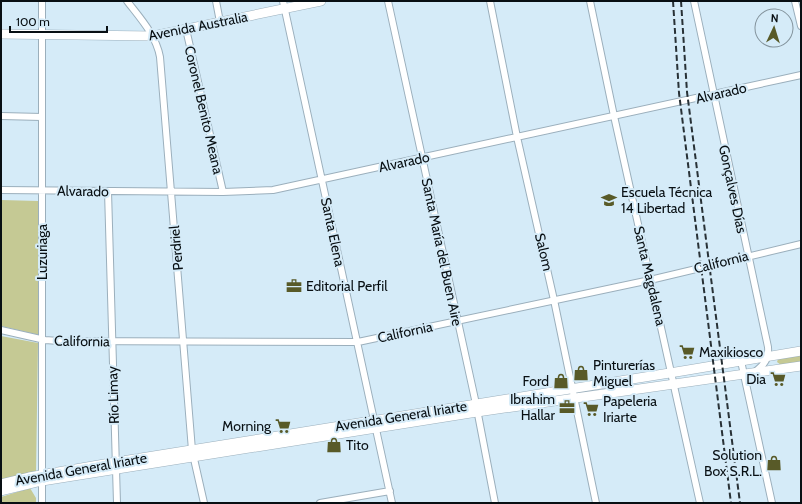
<svg xmlns="http://www.w3.org/2000/svg" width="802" height="504" viewBox="0 0 802 504" font-family="Cabin,sans-serif">
<style>
.green{fill:#c5c994}
.lines{fill:none;stroke-linecap:round;stroke-linejoin:round}
.street-casing{stroke:#9bafbc;stroke-width:8}
.secondary-casing{stroke:#9bafbc;stroke-width:10}
.street{stroke:#fff;stroke-width:6}
.secondary{stroke:#fff;stroke-width:9}
.rail{stroke:#283136;stroke-width:2;stroke-dasharray:6 3;stroke-linecap:butt}
.labels{text-anchor:middle;stroke-width:4;stroke-linejoin:round;paint-order:stroke}
.street-label{font-size:14px;fill:#080f13;stroke:#d5ebf8}
.poi-label{font-size:14px;fill:#080f13;stroke:#d5ebf8;text-anchor:start}
</style>
<rect width="100%" height="100%" fill="#d5ebf8"/>
<path class="green" d="M1 200 38 201 39 335 1 326Z
M1 336 38 343 36 473 1 480Z
M801 354V363L781 365 777 362 778 359Z
M30 488 36 498V503H1V497Z"/>
<g class="lines">
<defs>
<path id="street" d="M42 1V503
M127 1C140 18 156 35 160 57L192 450 204 503
M216 1 220 22
M283 1 392 503
M388 1 476 404 495 503
M490 1 517 137 554 300 596 503
M590 1 614 116 700 503
M694 1 768 347C769 358 765 364 756 371
M795 1 801 26
M186 29 223 192
M1 116 42 117
M1 190 223 192 273 190 801 75
M108 191 117 503
M1 330 45 340 59 341 358 342 650 280 801 244
M741 361 772 503
M320 503 390 491"/>
<path id="secondary" d="M1 34 153 36 321 1
M1 484 29 477 116 462 682 371 801 351
M1 491 42 481 477 412 801 366"/>
</defs>
<use href="#street" class="street-casing"/>
<use href="#secondary" class="secondary-casing"/>
<use href="#street" class="street"/>
<use href="#secondary" class="secondary"/>
<path class="rail" d="M673 1 679 93 731 503
M681 1 687 92 740 503"/>
</g>
<defs>
<symbol id="school-bare" viewBox="-9 -9 18 18"><path d="M0-5L7-2L0 1L-7-2ZM-4 1L0 2.5L4 1V4Q0 6-4 4Z" fill="#585a28" stroke="#d5ebf8" stroke-width="2.5" paint-order="stroke"/></symbol>
<symbol id="office-bare" viewBox="-9 -9 18 18"><path d="M-6-3h4V-5.5h4V-3h4V5H-6ZM-1-4.5V-3h2v-1.5ZM-6 0V1H6V0Z" fill="#585a28" stroke="#d5ebf8" stroke-width="2.5" paint-order="stroke"/></symbol>
<symbol id="supermarket-bare" viewBox="-9 -9 18 18"><path d="M-6-5.5h2.5l.6 2H6L4.5 2H-2.5L-4.4-4H-6ZM-1.5 3.2a1.3 1.3 0 1 0 .1 0ZM3 3.2a1.3 1.3 0 1 0 .1 0Z" fill="#585a28" stroke="#d5ebf8" stroke-width="2.5" paint-order="stroke"/></symbol>
<symbol id="shop-bare" viewBox="-9 -9 18 18"><path d="M-5-2.5h2.3a2.7 3.5 0 0 1 5.4 0H5L5.5 6h-11ZM-1.5-2.5h3a1.5 2.3 0 0 0-3 0Z" fill="#585a28" stroke="#d5ebf8" stroke-width="2.5" paint-order="stroke"/></symbol>
</defs>
<g fill-rule="evenodd">
<use href="#school-bare" x="598" y="189" width="22" height="22"/>
<use href="#office-bare" x="283" y="275" width="22" height="22"/>
<use href="#supermarket-bare" x="676" y="341" width="22" height="22"/>
<use href="#shop-bare" x="570" y="362" width="22" height="22"/>
<use href="#supermarket-bare" x="767" y="368" width="22" height="22"/>
<use href="#shop-bare" x="550" y="370" width="22" height="22"/>
<use href="#office-bare" x="556" y="396" width="22" height="22"/>
<use href="#supermarket-bare" x="580" y="398" width="22" height="22"/>
<use href="#supermarket-bare" x="272" y="415" width="22" height="22"/>
<use href="#shop-bare" x="323" y="434" width="22" height="22"/>
<use href="#shop-bare" x="763" y="452" width="22" height="22"/>
</g>
<g class="labels">
<g class="street-label">
<text transform="translate(198 26) rotate(-11)" y="5">Avenida Australia</text>
<text transform="translate(721 93) rotate(-13)" y="5">Alvarado</text>
<text transform="translate(204 110) rotate(77)" y="5">Coronel Benito Meana</text>
<text transform="translate(404 162) rotate(-12)" y="5">Alvarado</text>
<text transform="translate(733 189) rotate(78)" y="5">Gonçalves Días</text>
<text transform="translate(83 191) rotate(1)" y="5">Alvarado</text>
<text transform="translate(333 232) rotate(78)" y="5">Santa Elena</text>
<text transform="translate(176 248) rotate(-95)" y="5">Perdriel</text>
<text transform="translate(42 252) rotate(-90)" y="5">Luzuriaga</text>
<text transform="translate(442 252) rotate(78)" y="5">Santa María del Buen Aire</text>
<text transform="translate(544 252) rotate(77)" y="5">Salom</text>
<text transform="translate(721 262) rotate(-14)" y="5">California</text>
<text transform="translate(650 276) rotate(77)" y="5">Santa Magdalena</text>
<text transform="translate(405 332) rotate(-12)" y="5">California</text>
<text transform="translate(82 341) rotate(1)" y="5">California</text>
<text transform="translate(113 395) rotate(-92)" y="5">Río Limay</text>
<text transform="translate(401 416) rotate(-9)" y="5">Avenida General Iriarte</text>
<text transform="translate(81 469) rotate(-10)" y="5">Avenida General Iriarte</text>
</g>
<g class="poi-label">
<text x="621" y="197">Escuela Técnica<tspan x="621" dy="16">14 Libertad</tspan></text>
<text x="306" y="291">Editorial Perfil</text>
<text x="699" y="357">Maxikiosco</text>
<text x="593" y="370">Pinturerías<tspan x="593" dy="16">Miguel</tspan></text>
<text x="766" y="384" text-anchor="end">Dia</text>
<text x="549" y="386" text-anchor="end">Ford</text>
<text x="555" y="404" text-anchor="end">Ibrahim<tspan x="555" dy="16">Hallar</tspan></text>
<text x="603" y="406">Papeleria<tspan x="603" dy="16">Iriarte</tspan></text>
<text x="271" y="431" text-anchor="end">Morning</text>
<text x="346" y="450">Tito</text>
<text x="762" y="460" text-anchor="end">Solution<tspan x="762" dy="16">Box S.R.L.</tspan></text>
</g>
</g>
<rect width="802" height="504" fill="none" stroke="#080f13" stroke-width="4"/>
<g transform="translate(774 28) rotate(4)"><circle r="19" fill="#d5ebf8" stroke="#83939c"/>
<path d="M0-3L7 15L0 10L-7 15Z" fill="#585a28"/>
<text y="-6" font-size="11" font-weight="bold" text-anchor="middle" fill="#080f13">N</text>
</g>
<path d="M10 26v6h97v-6" fill="none" stroke="#080f13" stroke-width="2"/>
<text x="16" y="26" font-size="12" fill="#080f13" stroke="#d5ebf8" stroke-width="3" paint-order="stroke">100 m</text>
</svg>
